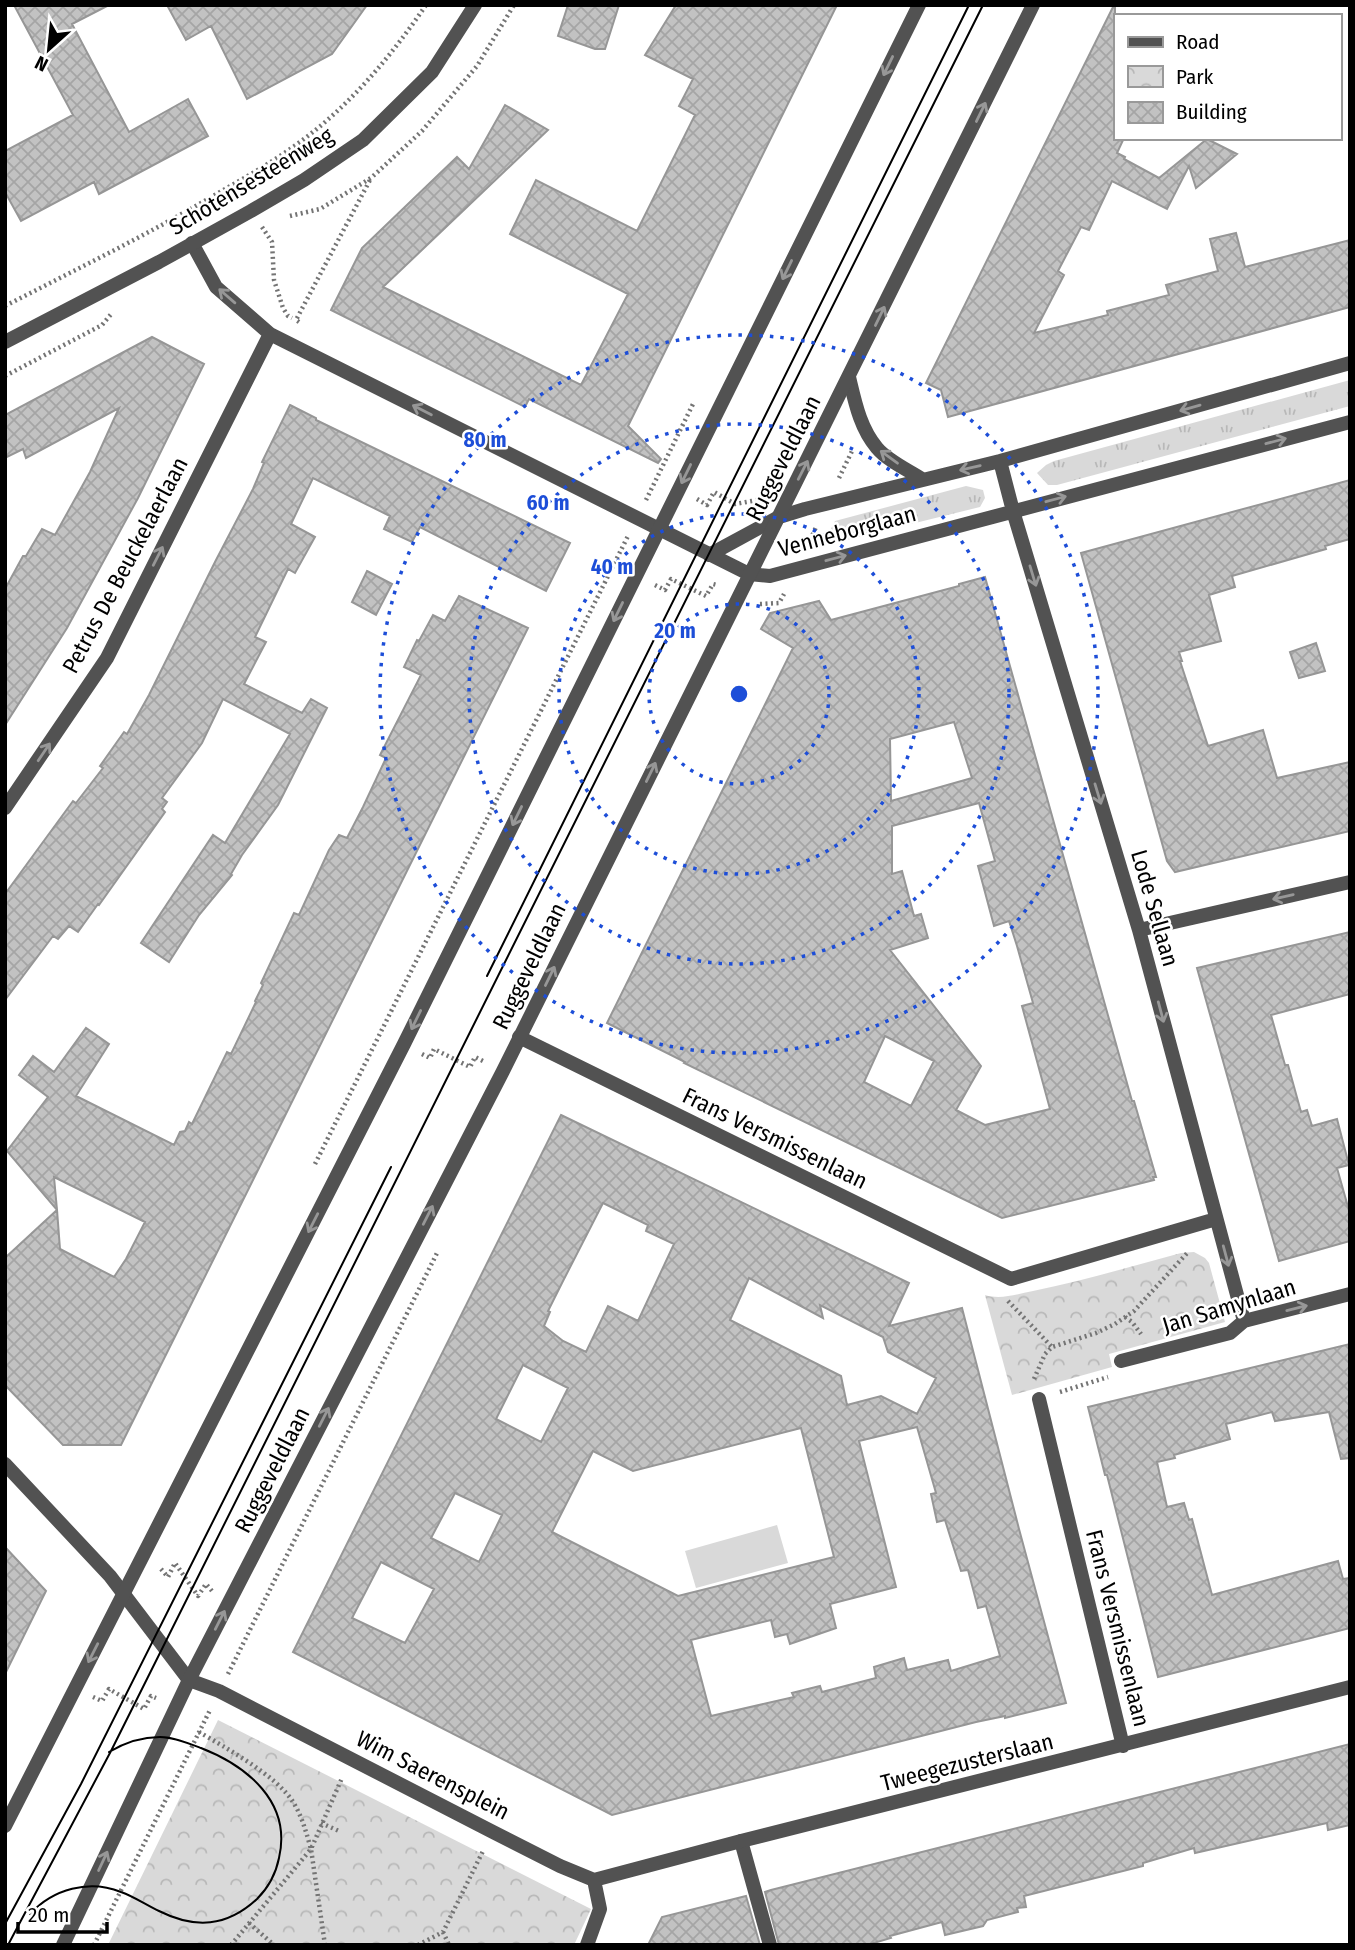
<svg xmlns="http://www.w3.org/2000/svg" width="1355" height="1950" viewBox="0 0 1355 1950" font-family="'Fira Sans Condensed',sans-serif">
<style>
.grass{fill:url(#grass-tufts)}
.park{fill:url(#park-crowns)}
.pitch{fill:#d9d9d9}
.building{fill:url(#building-cross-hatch);stroke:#969696;stroke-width:2;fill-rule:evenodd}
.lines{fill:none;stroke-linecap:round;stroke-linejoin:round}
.path{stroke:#747474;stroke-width:4.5;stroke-dasharray:2 3.5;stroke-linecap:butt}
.service{stroke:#525252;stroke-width:14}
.minor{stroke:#525252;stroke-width:14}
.tertiary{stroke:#525252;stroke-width:14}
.tram{stroke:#000;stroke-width:2}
.oneway{stroke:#979797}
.ring{fill:none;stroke:#1d4ed8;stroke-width:3.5;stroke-dasharray:3.5 7}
.labels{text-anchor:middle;stroke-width:5;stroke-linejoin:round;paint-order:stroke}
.street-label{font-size:23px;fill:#000;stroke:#fff}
.centre{fill:#1d4ed8;stroke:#fff;stroke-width:3.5}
.ring-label{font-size:21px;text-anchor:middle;font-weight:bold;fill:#1d4ed8;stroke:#fff;stroke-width:5;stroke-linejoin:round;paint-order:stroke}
</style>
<defs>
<pattern id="grass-tufts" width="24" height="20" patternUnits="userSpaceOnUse" patternTransform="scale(1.75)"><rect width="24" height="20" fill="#d9d9d9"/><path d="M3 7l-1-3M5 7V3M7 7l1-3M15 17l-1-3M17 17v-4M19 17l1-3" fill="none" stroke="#b8b8b8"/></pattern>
<pattern id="park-crowns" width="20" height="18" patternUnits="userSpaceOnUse" patternTransform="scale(1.75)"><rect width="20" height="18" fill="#d9d9d9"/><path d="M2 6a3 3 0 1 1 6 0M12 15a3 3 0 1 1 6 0" fill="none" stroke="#b8b8b8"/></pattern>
<pattern id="building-cross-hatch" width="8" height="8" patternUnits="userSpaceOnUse" patternTransform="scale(1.75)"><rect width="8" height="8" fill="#c2c2c2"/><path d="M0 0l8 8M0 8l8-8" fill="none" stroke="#a5a5a5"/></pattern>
</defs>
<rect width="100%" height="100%" fill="#fff"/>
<path class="grass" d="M1350 380V406L1057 485H1048L1037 473 1046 465 1054 461Z
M966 486 983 490 985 498 980 507 822 546 835 521Z"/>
<path class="park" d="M1194 1252 1205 1258 1209 1263 1225 1322 1109 1354 1112 1367 1012 1395 985 1295C1001 1300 1017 1294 1033 1291 1083 1281 1132 1266 1181 1253Z
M218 1720 591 1909 574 1945H108Z"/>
<path class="pitch" d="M777 1525 788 1563 696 1588 685 1551Z"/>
<path class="building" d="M14 5H109L72 24 129 132 188 99 208 136 99 194 94 182 21 221 5 192V151L73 115Z
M167 5H367L332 54 247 99 211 26 186 40Z
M568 5H619L605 49H595L558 36Z
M676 5H837L628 426 661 459 658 463 529 399 525 407 331 310 362 248 457 157 469 169 505 105 548 130 383 287 581 385 628 294 510 234 536 180 637 231 695 115 679 106 693 79 645 55Z
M1114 5H1115V138H1124L1117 153 1125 157 1124 159 1159 178 1207 139 1237 154 1196 188 1189 166 1167 209 1112 181 1089 230 1081 227 1058 271 1064 275 1034 333 1108 315 1107 311 1169 295 1166 285 1218 271 1210 239 1236 233 1245 267 1350 240V307L948 417 941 390 926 383Z
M152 337 204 364 138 498 67 628 5 725V589L23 556H26L42 529 55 535 90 472 119 408 26 458 23 449 5 458V415Z
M290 405 316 418V420L570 543 546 591 420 527 412 542 384 529 390 516 313 478 291 524 315 537 295 573 288 569 255 637 266 642 244 684 302 713 311 699 327 708 278 805 242 855 231 874 232 875 199 915 169 962 141 943 213 835 225 843 290 734 223 699 202 743 162 798 167 802 162 809 165 812 99 905 98 904 78 932 69 926 58 939 53 936 5 1000V894L73 801 76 803 103 768 100 766 124 732 127 734 149 695 215 562 253 489 264 463 262 462Z
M1350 480V539L1325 546 1326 549 1232 576 1235 587 1209 595 1221 641 1179 652 1182 661H1180L1208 746 1263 730 1277 778 1350 762V831L1175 872 1167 861 1081 553Z
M367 571 392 584 376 615 352 602Z
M985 577 1132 1101H1134L1156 1177H1153L1154 1180 1002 1218 684 1063 685 1062 607 1023 793 648 761 629 770 613 819 601 831 620 959 586V584ZM954 722 972 778 891 801 890 739ZM979 803 995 861 978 866 994 926 1009 921 1017 946 1033 1003 1022 1006 1050 1109 985 1125 956 1110 981 1066 890 950 928 938 921 914 914 916 902 871 892 874V826ZM885 1036 934 1061 911 1106 864 1082Z
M459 596 528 628 121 1445H63L5 1385V1258L57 1210 60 1249 114 1277 126 1259 145 1222 54 1177 57 1210 7 1151 48 1097 19 1075 33 1056 54 1072 86 1028 109 1044 76 1096 174 1145 180 1132 185 1131 189 1122 192 1124 227 1052 231 1054 256 1002 255 1001 263 985 261 983 294 913 299 915 329 850 339 835 347 838 363 807 386 758 380 755 421 675 404 667 417 640 419 641 433 615 445 621Z
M1316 643 1325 671 1299 678 1290 652Z
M1350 932V994L1271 1015 1285 1065H1288L1301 1112 1307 1110 1312 1126 1337 1119 1349 1165 1337 1168 1350 1214V1241L1279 1261 1197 968Z
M561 1115 909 1283 889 1326 962 1308 1019 1529 1066 1703 1005 1718V1716L976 1722 612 1815 293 1652ZM603 1203 648 1225 646 1231 674 1244 638 1321 608 1306 586 1352 563 1341 544 1326 550 1312 548 1311 562 1283ZM749 1278 823 1318 820 1305 883 1337 888 1352 936 1378 917 1414 881 1396 847 1405 841 1376 730 1320ZM523 1365 568 1388 541 1442 496 1419ZM917 1427 936 1493 931 1494 937 1522 945 1520 961 1571 968 1570 978 1608 986 1606 1000 1656 951 1671 948 1660 907 1670 904 1658 874 1667 876 1678 822 1692 820 1686 792 1693 794 1697 711 1716 691 1640 771 1620 775 1637 787 1634 790 1644 836 1628 830 1604 896 1587 859 1441ZM801 1428 834 1557 678 1596 552 1532 593 1451 633 1471ZM455 1493 502 1515 479 1562 431 1538ZM381 1562 434 1589 405 1643 352 1618Z
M1350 1344V1458L1341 1459 1329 1412 1275 1421 1272 1412 1226 1424 1230 1439 1174 1455 1175 1458 1157 1462 1167 1507 1184 1503 1189 1520 1192 1519 1212 1595 1338 1561 1343 1579 1350 1578V1628L1158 1677 1107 1475H1105L1088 1407Z
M5 1547 46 1591 5 1674Z
M1350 1744V1825L1328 1830 1327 1823 1195 1853 1194 1848 1143 1863V1866L1024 1896 1026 1907 1017 1908 1018 1912 987 1920 983 1926 945 1935 942 1922 890 1936 891 1938 867 1945H779L765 1892 771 1890Z
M746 1896 760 1945H648L662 1917Z"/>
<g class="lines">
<path class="path" d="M290 216 320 209 371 178 422 131 477 66 514 5
M262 227 272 242 274 280 283 308 288 316 292 318
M5 306C77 269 149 234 218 193 250 175 283 156 313 132 357 97 394 52 426 5
M299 322 296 320 370 180
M5 376 102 325 112 313
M839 478 852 451
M697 499 707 505 714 492 735 504 763 499
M646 500 693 404
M808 545 816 527
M655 585 665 590 671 579 706 596 713 584 717 585
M760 604 779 603 784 594
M422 1054 430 1058 434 1049 470 1067 475 1057 485 1062
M315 1164 628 536
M1008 1301 1052 1347
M1125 1317 1132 1322 1141 1334
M1034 1379 1045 1354 1052 1347 1096 1333 1115 1324 1134 1311 1189 1251
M1060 1392 1108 1377
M161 1569 168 1577 175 1563 198 1596 206 1584 212 1591
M228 1674 437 1253
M93 1697 102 1701 109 1689 144 1709 151 1696 156 1698
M199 1732C226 1748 277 1776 293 1802 302 1816 306 1832 311 1849L231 1945
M321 1823 339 1831
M249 1923 274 1945
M443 1932 449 1945
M94 1945 210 1710
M325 1945 311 1849 342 1778
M418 1945 443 1932 483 1851"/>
<path class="service" d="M741 1841 770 1945"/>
<path class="minor" d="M192 243 216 287 270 334 749 574 770 576 1350 422
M849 377C855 402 860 428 877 448 888 461 908 470 922 479
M1000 461 1013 511 1139 930 1244 1321
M709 555 779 517 805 509 1000 461 1350 363
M5 808 107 658 270 334
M1139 930 1350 882
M519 1037 1011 1279 1216 1219
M1121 1361 1230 1333 1244 1321 1350 1294
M1039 1399 1123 1746
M5 1464 110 1576 189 1680 219 1691 493 1832 560 1866 594 1880
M594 1880 741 1841 1350 1687
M587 1945 600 1909 594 1880"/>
<path class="tertiary" d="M5 342 159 262 251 211 304 180 363 140 432 72 475 5
M5 1826 404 1044 919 5
M63 1945 189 1680 503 1071 1033 5"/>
<path class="tram" d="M487 976 969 5
M30 1914C53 1889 89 1879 121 1892 135 1897 146 1905 159 1911 195 1929 227 1927 257 1899 268 1888 276 1873 279 1858 292 1802 247 1766 201 1748 188 1743 173 1737 160 1737 142 1737 124 1743 109 1752
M5 1924 81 1784 391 1167
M8 1945 111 1751 983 5"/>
</g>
<defs><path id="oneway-shaft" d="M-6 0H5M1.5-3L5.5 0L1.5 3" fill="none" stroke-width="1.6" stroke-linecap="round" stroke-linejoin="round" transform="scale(1.75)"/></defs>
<g class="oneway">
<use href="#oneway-shaft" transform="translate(888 66) rotate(116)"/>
<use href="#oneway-shaft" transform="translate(981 112) rotate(-64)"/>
<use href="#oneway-shaft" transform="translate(787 270) rotate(116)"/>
<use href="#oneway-shaft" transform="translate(227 296) rotate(-139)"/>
<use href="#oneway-shaft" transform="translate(880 316) rotate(-64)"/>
<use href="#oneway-shaft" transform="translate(1190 408) rotate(164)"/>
<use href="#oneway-shaft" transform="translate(422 410) rotate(-153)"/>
<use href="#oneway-shaft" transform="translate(1276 441) rotate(-15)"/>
<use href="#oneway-shaft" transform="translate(889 457) rotate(-144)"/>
<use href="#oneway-shaft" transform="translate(970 468) rotate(167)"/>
<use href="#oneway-shaft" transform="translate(803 470) rotate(-63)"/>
<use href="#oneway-shaft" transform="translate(686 474) rotate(116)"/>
<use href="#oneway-shaft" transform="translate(1056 499) rotate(-15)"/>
<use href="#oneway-shaft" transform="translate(158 556) rotate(-63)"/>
<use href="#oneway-shaft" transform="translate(836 558) rotate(-15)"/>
<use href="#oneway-shaft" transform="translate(1033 576) rotate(73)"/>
<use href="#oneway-shaft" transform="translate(618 612) rotate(116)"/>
<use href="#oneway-shaft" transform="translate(44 752) rotate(-56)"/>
<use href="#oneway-shaft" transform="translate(651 772) rotate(-64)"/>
<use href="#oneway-shaft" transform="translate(1098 794) rotate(73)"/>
<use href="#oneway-shaft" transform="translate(517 816) rotate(116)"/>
<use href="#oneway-shaft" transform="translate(1283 897) rotate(167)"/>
<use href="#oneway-shaft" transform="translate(550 976) rotate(-64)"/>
<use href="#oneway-shaft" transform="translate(1161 1012) rotate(75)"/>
<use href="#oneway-shaft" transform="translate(416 1020) rotate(116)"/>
<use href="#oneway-shaft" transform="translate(428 1215) rotate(-63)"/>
<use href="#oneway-shaft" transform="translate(313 1223) rotate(117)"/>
<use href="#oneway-shaft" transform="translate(1226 1256) rotate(75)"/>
<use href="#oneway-shaft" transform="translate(1297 1308) rotate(-14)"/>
<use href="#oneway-shaft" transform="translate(324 1417) rotate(-63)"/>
<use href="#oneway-shaft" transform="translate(220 1620) rotate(-63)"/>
<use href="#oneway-shaft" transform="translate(93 1653) rotate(117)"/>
<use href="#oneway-shaft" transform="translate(103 1861) rotate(-65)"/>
</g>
<g class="ring">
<circle cx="739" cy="694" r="90"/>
<circle cx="739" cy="694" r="180"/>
<circle cx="739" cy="694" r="270"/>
<circle cx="739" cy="694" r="359"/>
</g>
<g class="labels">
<g class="street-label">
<text transform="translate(251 181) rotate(-31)" y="8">Schotensesteenweg</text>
<text transform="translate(783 458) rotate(-63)" y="8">Ruggeveldlaan</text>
<text transform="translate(847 531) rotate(-15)" y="8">Venneborglaan</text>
<text transform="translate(125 565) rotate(-62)" y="8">Petrus De Beuckelaerlaan</text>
<text transform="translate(1155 908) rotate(74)" y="8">Lode Sellaan</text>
<text transform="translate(529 966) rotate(-64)" y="8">Ruggeveldlaan</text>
<text transform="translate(775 1138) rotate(26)" y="8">Frans Versmissenlaan</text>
<text transform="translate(1229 1306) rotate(-17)" y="8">Jan Samynlaan</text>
<text transform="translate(272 1470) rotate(-63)" y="8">Ruggeveldlaan</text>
<text transform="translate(1118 1628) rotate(76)" y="8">Frans Versmissenlaan</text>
<text transform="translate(967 1762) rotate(-14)" y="8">Tweegezusterslaan</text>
<text transform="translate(433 1775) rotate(27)" y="8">Wim Saerensplein</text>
</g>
</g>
<circle cx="739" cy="694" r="10" class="centre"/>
<g class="ring-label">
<text x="485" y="447">80 m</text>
<text x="548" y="510">60 m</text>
<text x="612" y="574">40 m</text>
<text x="675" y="638">20 m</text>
</g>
<rect width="1355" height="1950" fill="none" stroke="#000000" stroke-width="14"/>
<rect x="1114" y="14" width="228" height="126" fill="#ffffff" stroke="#999999" stroke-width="2"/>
<rect x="1128" y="37" width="35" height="10" fill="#525252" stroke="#999999" stroke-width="2"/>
<text x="1176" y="49" font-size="21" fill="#000000">Road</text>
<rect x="1128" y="66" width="35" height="21" fill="url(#park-crowns)" stroke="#999999" stroke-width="2"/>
<text x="1176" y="84" font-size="21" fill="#000000">Park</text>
<rect x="1128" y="102" width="35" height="21" fill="url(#building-cross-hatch)" stroke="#999999" stroke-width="2"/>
<text x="1176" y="119" font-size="21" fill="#000000">Building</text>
<g transform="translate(49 49) rotate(207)" stroke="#ffffff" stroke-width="5" paint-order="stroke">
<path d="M0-5L12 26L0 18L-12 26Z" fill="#000000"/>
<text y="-10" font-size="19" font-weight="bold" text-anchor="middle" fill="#000000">N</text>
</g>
<path d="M18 1922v10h89v-10" fill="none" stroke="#000000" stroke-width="3.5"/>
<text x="28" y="1922" font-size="21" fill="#000000" stroke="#ffffff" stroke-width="5" paint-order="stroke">20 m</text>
</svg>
